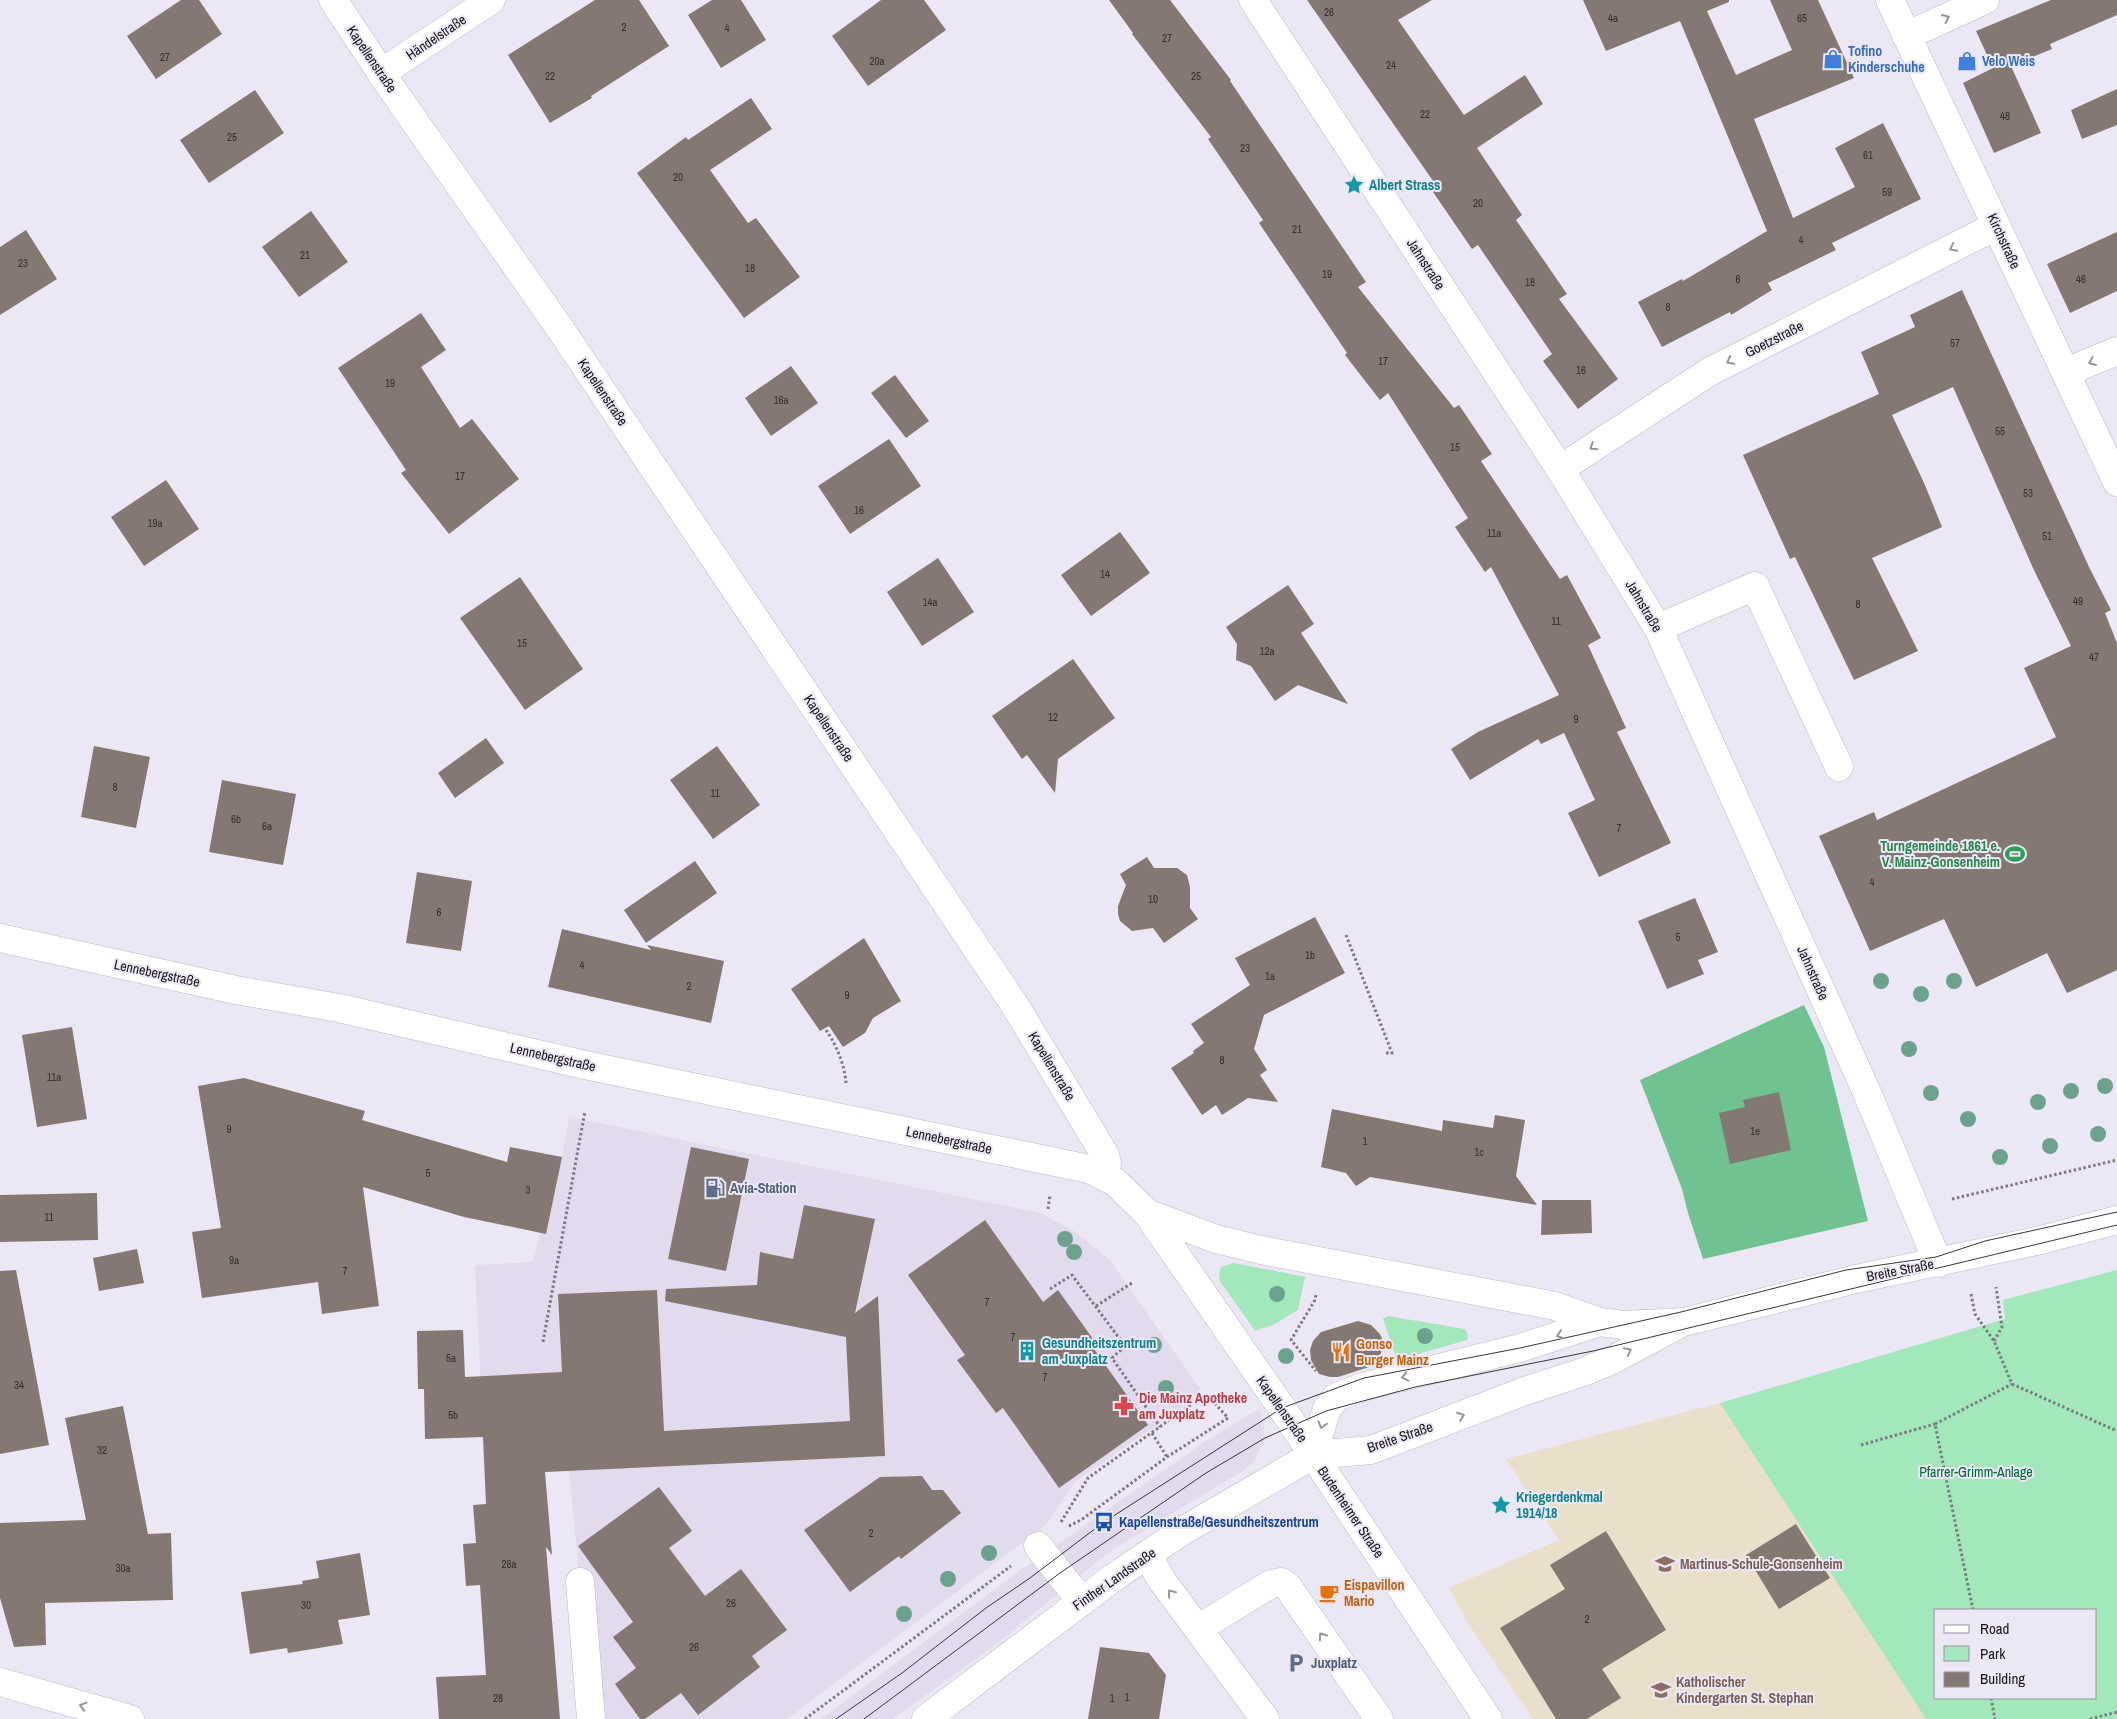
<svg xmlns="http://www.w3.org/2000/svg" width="2117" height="1719" viewBox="0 0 2117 1719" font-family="'Archivo Narrow',sans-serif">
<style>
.built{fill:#e2daed}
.education{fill:#e9dfca}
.green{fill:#a2e8ba;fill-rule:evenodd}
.forest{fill:#70c390}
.building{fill:#847872}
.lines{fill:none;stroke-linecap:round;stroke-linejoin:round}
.minor-casing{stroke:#bdb8c4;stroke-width:29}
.major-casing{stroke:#bdb8c4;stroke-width:29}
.path{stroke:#7d7982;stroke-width:3;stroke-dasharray:2.5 2.5;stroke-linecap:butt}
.minor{stroke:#fff;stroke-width:28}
.major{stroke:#fff;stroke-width:28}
.tram{stroke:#38363b;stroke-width:1}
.tree{fill:#6aa28e}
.oneway{stroke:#989798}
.labels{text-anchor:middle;stroke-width:4;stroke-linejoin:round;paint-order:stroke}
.number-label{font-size:11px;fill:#342f31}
.street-label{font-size:14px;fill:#19171b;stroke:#ece7f4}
.shop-label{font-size:14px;font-weight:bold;fill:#366cbe;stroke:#ece7f4;text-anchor:start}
.culture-label{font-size:14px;font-weight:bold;fill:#0d838f;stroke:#ece7f4;text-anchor:start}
.leisure-label{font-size:14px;font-weight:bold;fill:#27864d;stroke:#ece7f4;text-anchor:end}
.service-label{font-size:14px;font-weight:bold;fill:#4e5e75;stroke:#ece7f4;text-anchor:start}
.food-label{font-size:14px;font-weight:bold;fill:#c56008;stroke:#ece7f4;text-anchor:start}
.health-label{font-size:14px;font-weight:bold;fill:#be3a42;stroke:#ece7f4;text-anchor:start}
.park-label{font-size:14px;fill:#00693b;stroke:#ece7f4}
.transit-label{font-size:14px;font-weight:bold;fill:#164399;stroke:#ece7f4;text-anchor:start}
.education-label{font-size:14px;font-weight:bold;fill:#785e54;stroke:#ece7f4;text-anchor:start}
</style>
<rect width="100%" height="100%" fill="#ece7f4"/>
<path class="built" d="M569 1117 1041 1213 1075 1232 1109 1259 1201 1390 1200 1395 1075 1482 1046 1525 787 1719H593L569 1471 485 1475 475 1265 533 1262 540 1232 562 1157Z
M1259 1409 1263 1418 1265 1438 1254 1462 1241 1472 1112 1550 1000 1641 893 1719H821L1022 1569 1206 1441Z"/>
<path class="education" d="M1720 1403 1926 1719H1533L1468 1623 1449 1588 1559 1540 1506 1459Z"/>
<path class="green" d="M1234 1263 1305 1277 1298 1310 1273 1325 1255 1331 1220 1281 1219 1275 1221 1267Z
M2117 1270V1719H1926L1720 1403 2005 1319 2003 1300ZM2096 1610V1698H1936V1610Z
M1388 1316 1465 1329 1468 1335 1467 1340 1397 1360 1383 1319Z"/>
<path class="forest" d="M1804 1005 1824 1047 1868 1221 1703 1259 1688 1213 1682 1189 1640 1080Z"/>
<path class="building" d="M181 0H199L222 34 156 79 127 36Z
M595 0H639L669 46 591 96 592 98 550 123 508 55Z
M712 0H741L766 40 721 68 688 15Z
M881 0H924L946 30 868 86 832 36Z
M1109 0H1170L1231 80 1230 81 1366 282 1358 287 1454 408 1459 405 1492 454 1481 461 1560 579 1567 575 1601 638 1588 645 1626 728 1617 732 1671 843 1599 877 1568 813 1595 800 1564 733 1541 744 1538 739 1470 780 1451 749 1478 732 1559 695 1491 567 1485 572 1455 527 1468 518 1388 393 1380 400 1345 355 1347 353 1259 223 1263 220 1208 139 1211 137 1132 34 1133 33Z
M1307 0H1432L1398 20 1464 115 1525 75 1543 104 1477 148 1522 215 1516 220 1567 294 1559 299 1618 379 1578 409 1543 361 1552 354 1478 245 1472 249 1433 192 1438 188Z
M1583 0H1729V2L1707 11 1736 75 1792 50 1770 0H1818L1854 78 1754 119 1793 218 1855 187 1835 148 1883 123 1921 199 1832 243 1836 250 1768 283 1772 290 1731 315 1730 312 1662 347 1638 302 1682 279 1683 281 1767 231 1680 21 1606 51Z
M2051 0H2117V15L2050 44 2052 49 2011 66 2041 133 1994 153 1963 83 1993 68 1976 31Z
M2117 89V125L2082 139 2071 110Z
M255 90 284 133 209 183 180 140Z
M751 98 772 129 710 170 748 223 756 218 800 277 744 318 637 173 686 137 688 140Z
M311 211 348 262 299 297 262 247Z
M26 230 57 279 0 315V247Z
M2117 232V291L2070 313 2047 264Z
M1962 290 2090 569 2111 610 2105 613 2117 643V970L2067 993 2047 953 1976 987 1944 919 1870 951 1819 836 1874 812 1877 820 2056 737 2024 668 2071 646 2033 568 1953 387 1892 415 1925 485 1942 527 1872 558 1918 651 1854 680 1795 557 1790 559 1743 455 1879 394 1861 352 1915 327 1910 315Z
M421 313 446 350 421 367 460 428 472 419 519 479 449 534 401 473 406 470 338 368Z
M791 366 818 403 771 436 745 398Z
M895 375 929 421 906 438 871 393Z
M889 439 921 486 850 534 818 486Z
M166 480 199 529 144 566 111 517Z
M1120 532 1150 573 1091 616 1061 575Z
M938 558 974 612 922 646 887 592Z
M520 577 583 669 525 710 460 618Z
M1288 585 1314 624 1301 633 1348 704 1298 685 1275 701 1251 666 1236 660 1237 644 1226 627Z
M1073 659 1115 718 1058 759 1055 793 1027 755 1022 759 992 716Z
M486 738 504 763 455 798 438 773Z
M94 746 150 757 136 828 81 817Z
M717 746 760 805 713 839 670 780Z
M222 780 296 794 283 865 209 852Z
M1147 857 1154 868H1177L1187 875 1190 887V908L1198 919 1164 943 1153 928 1132 931 1120 921 1118 914V906L1126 885 1120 874Z
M695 861 717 893 646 943 624 910Z
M417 872 472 881 461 951 406 943Z
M1695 898 1718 952 1698 960 1704 974 1667 989 1638 921Z
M1315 917 1345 973 1264 1015 1254 1049 1267 1070 1260 1075 1278 1102 1248 1098 1222 1115 1216 1105 1202 1115 1171 1068 1194 1053 1193 1051 1204 1043 1191 1024 1250 985 1235 958Z
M562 929 651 950 647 945 724 961 711 1023 548 987Z
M864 938 901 1001 873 1018 865 1033 843 1047 829 1026 820 1031 791 989Z
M72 1027 87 1119 37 1127 22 1035Z
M244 1078 365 1111 362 1120 507 1162 510 1147 562 1157 546 1234 464 1217 363 1187 379 1306 322 1314 318 1282 202 1298 192 1232 221 1228 198 1086Z
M1779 1092 1791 1150 1730 1164 1719 1113 1745 1107 1743 1100Z
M1332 1109 1442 1131 1443 1120 1493 1128 1495 1115 1525 1120 1516 1176 1537 1205 1370 1177 1356 1186 1346 1173 1321 1167Z
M691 1147 749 1159 726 1271 668 1259Z
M97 1193 98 1240 0 1242V1195Z
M1542 1200H1591L1592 1233 1541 1235Z
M804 1205 875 1219 855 1313 878 1296 885 1456 545 1472 552 1555 546 1547 560 1719H439L436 1677 486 1675 480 1585 466 1586 463 1544 476 1543 473 1505 486 1504 483 1437 425 1439 424 1389H418L417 1331 463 1330 465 1377 562 1372 558 1294 657 1290 664 1431 850 1421 846 1337 665 1301 666 1289 757 1285 760 1252 793 1259Z
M985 1220 1043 1302 1058 1290 1098 1346 1094 1349 1148 1425 1059 1488 1003 1408 996 1413 957 1360 965 1355 908 1275Z
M137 1249 144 1283 99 1291 93 1258Z
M16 1270 49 1445 0 1454V1271Z
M1358 1321 1371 1325 1380 1334 1384 1343 1379 1360 1372 1366 1338 1377H1330L1319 1374 1311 1360 1310 1350 1313 1341 1321 1332Z
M123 1406 148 1534 171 1533 173 1600 45 1603 46 1645 14 1647 0 1598V1523L86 1520 65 1418Z
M922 1476 932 1490H943L961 1513 901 1559 899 1556 850 1592 804 1530 880 1477Z
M659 1487 692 1531 669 1548 705 1596 741 1569 787 1630 752 1656 760 1667 698 1715 681 1693 645 1719H640L615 1684 636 1668 613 1637 633 1622 578 1546Z
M1796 1524 1830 1578 1779 1609 1746 1555Z
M1606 1531 1666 1630 1602 1669 1621 1698 1587 1719H1556L1500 1628 1565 1589 1550 1565Z
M360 1553 370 1615 338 1620 343 1644 288 1653 287 1648 250 1654 241 1592 303 1584 302 1581 319 1578 316 1561Z
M1100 1647 1149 1653 1166 1675 1159 1719H1088Z"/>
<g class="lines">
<defs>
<path id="minor" d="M333 0 394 92 559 327 1014 1004 1105 1155 1107 1163 1105 1176
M1253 0 1560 469 1658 628 1868 1095 1938 1263
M1890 0 2117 482
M1906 36 1985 0
M381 73 491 0
M2066 372 2117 351
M1560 469 1709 372 1996 226
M1658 628 1755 586 1839 767
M1038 1546 1082 1602
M1147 1555 1163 1582 1265 1719
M580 1582 591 1719
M1199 1628 1271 1584 1281 1582 1288 1587 1379 1719
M0 1682 130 1719"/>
<path id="major" d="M0 938 236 990 339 1008 585 1065 1070 1165 1089 1169 1115 1182 1147 1213 1282 1408 1488 1719
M1147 1213 1216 1239 1261 1250 1555 1306 1600 1322 1623 1325 1684 1322 1856 1279 2041 1240 2117 1220
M1313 1455 1326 1411 1336 1397 1366 1386 1520 1348 1600 1322
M926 1719 1114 1577 1184 1530 1313 1455 1371 1450 1522 1392 1583 1372 1612 1360 1678 1325"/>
</defs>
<use href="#minor" class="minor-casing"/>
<use href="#major" class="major-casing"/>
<path class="path" d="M1346 935 1392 1053H1386
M826 1030C837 1046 844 1063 846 1083
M1952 1199 2117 1160
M1048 1209 1050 1195
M1050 1289 1072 1275 1125 1346 1112 1358 1160 1427
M1971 1294 1975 1314 1994 1341 2012 1384 2117 1431
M1316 1295 1315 1300 1291 1340 1316 1371
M1096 1306 1132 1283
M1994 1341 2002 1327 1996 1287
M543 1342 585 1111
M1152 1433 1167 1457
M1861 1445 1935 1424
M1061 1522 1088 1478 1196 1401 1211 1399 1228 1418 1167 1457 1081 1520 1067 1527
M1973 1610 1935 1424 2012 1384
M1991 1698 1995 1719
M805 1719 1011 1566
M2090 1719 2117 1712"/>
<use href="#minor" class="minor"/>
<use href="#major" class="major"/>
<path class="tram" d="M836 1719 902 1673 986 1608 1030 1578 1104 1522 1282 1408 1364 1378 1520 1348 1681 1312 1846 1270 1936 1257 1985 1241 2117 1212
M864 1719 1060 1573 1206 1473 1265 1438 1326 1411 1415 1387 1593 1351 2117 1225"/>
</g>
<g class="tree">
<circle cx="1881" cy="981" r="8"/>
<circle cx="1954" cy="981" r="8"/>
<circle cx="1921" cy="994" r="8"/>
<circle cx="1909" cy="1049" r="8"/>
<circle cx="2105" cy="1086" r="8"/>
<circle cx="2071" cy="1091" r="8"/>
<circle cx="1931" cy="1093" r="8"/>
<circle cx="2038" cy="1102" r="8"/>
<circle cx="1968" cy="1119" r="8"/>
<circle cx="2098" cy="1134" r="8"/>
<circle cx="2050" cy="1146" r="8"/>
<circle cx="2000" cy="1157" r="8"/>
<circle cx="1065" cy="1239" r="8"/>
<circle cx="1074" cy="1252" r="8"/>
<circle cx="1277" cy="1294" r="8"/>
<circle cx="1425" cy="1336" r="8"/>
<circle cx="1154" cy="1345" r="8"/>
<circle cx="1286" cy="1356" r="8"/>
<circle cx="1166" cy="1388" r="8"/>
<circle cx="989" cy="1553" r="8"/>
<circle cx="948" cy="1579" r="8"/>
<circle cx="904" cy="1614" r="8"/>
</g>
<defs><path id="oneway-chevron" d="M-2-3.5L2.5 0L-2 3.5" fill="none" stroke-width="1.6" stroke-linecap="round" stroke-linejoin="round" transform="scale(1.25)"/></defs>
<g class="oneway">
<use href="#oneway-chevron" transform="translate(1946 18) rotate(-25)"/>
<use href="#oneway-chevron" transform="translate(1953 248) rotate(153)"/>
<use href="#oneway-chevron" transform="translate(1730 361) rotate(153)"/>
<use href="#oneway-chevron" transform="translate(2092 362) rotate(157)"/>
<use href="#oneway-chevron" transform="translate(1593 447) rotate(147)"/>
<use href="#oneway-chevron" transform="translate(1560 1335) rotate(162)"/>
<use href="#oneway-chevron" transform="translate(1628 1351) rotate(-28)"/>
<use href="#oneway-chevron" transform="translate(1405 1377) rotate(167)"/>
<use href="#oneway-chevron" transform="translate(1461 1416) rotate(-21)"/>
<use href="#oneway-chevron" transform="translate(1322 1425) rotate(106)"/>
<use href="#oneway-chevron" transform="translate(1171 1593) rotate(-128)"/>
<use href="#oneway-chevron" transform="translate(1322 1636) rotate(-125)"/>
<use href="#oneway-chevron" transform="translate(83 1706) rotate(-164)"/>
</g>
<defs>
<symbol id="shop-bare" viewBox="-9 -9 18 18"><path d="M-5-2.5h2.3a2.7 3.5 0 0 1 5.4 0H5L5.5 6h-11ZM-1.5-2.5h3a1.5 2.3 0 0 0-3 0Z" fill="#3f7fe0" stroke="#ece7f4" stroke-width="2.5" paint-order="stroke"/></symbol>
<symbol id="sight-bare" viewBox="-9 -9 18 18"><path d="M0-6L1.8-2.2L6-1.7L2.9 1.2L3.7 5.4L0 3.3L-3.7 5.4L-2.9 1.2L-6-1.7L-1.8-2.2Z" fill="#0f9aa8" stroke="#ece7f4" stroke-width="2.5" paint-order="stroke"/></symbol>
<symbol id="stadium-bare" viewBox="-9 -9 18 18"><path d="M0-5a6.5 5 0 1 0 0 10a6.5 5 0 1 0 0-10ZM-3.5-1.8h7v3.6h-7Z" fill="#2e9e5b" stroke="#ece7f4" stroke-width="2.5" paint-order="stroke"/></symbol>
<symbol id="fuel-bare" viewBox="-9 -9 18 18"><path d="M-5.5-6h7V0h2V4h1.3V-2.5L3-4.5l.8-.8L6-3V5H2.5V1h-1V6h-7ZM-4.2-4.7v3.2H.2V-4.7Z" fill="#5c6f8a" stroke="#ece7f4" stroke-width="2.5" paint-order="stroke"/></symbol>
<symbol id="building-bare" viewBox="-9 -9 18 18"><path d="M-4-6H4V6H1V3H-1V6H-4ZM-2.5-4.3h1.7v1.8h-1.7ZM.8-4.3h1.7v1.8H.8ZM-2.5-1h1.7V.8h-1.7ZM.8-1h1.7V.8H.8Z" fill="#0f9aa8" stroke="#ece7f4" stroke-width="2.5" paint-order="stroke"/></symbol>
<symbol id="restaurant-bare" viewBox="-9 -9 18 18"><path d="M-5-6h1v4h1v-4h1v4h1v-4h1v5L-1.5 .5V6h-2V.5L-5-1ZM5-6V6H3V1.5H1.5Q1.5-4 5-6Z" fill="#e8710a" stroke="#ece7f4" stroke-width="2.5" paint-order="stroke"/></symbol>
<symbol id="pharmacy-bare" viewBox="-9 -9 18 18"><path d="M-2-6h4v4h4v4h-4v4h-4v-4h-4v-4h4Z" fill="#e0444e" stroke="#ece7f4" stroke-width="2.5" paint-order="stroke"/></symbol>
<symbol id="bus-bare" viewBox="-9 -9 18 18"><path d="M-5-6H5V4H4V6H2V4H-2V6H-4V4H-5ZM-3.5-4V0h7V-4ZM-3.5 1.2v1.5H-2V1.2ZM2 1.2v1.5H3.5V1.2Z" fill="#1a4fb4" stroke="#ece7f4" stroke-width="2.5" paint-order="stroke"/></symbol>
<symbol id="school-bare" viewBox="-9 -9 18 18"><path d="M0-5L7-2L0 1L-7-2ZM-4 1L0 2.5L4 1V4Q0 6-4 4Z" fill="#8d6e63" stroke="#ece7f4" stroke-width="2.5" paint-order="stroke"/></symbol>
<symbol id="cafe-bare" viewBox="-9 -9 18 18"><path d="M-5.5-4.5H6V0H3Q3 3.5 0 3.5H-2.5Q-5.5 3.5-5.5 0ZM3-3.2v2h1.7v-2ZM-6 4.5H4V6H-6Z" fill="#e8710a" stroke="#ece7f4" stroke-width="2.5" paint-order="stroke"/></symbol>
<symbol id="parking-bare" viewBox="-9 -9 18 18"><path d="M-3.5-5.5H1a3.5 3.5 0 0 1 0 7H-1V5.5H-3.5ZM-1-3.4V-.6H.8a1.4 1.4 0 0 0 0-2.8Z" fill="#5c6f8a" stroke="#ece7f4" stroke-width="2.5" paint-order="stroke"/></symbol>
</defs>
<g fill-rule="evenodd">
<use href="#shop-bare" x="1819" y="45" width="28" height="28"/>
<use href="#shop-bare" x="1953" y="47" width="28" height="28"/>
<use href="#sight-bare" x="1340" y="171" width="28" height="28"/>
<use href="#stadium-bare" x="2001" y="840" width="28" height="28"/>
<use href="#fuel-bare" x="701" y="1174" width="28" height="28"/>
<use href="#building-bare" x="1013" y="1337" width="28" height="28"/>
<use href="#restaurant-bare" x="1327" y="1338" width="28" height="28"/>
<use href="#pharmacy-bare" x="1110" y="1392" width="28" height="28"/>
<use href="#sight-bare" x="1487" y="1491" width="28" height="28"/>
<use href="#bus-bare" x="1090" y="1508" width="28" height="28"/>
<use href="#school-bare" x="1651" y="1550" width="28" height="28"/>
<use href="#cafe-bare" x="1315" y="1579" width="28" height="28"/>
<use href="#parking-bare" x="1282" y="1649" width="28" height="28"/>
<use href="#school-bare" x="1647" y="1676" width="28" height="28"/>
</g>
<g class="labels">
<g class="number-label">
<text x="1329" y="16">26</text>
<text x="1613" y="22">4a</text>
<text x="1802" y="22">65</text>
<text x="624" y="31">2</text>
<text x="727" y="32">4</text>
<text x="1167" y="42">27</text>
<text x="165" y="61">27</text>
<text x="877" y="65">20a</text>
<text x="1391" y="69">24</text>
<text x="550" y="80">22</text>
<text x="1196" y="80">25</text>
<text x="1425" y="118">22</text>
<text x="2005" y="120">48</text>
<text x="232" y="141">25</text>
<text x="1245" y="152">23</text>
<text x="1868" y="159">61</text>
<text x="678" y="181">20</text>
<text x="1887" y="196">59</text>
<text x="1478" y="207">20</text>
<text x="1297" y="233">21</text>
<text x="1801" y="244">4</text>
<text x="305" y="259">21</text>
<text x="23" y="267">23</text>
<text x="750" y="272">18</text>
<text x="1327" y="278">19</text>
<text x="1738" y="283">6</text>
<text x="2081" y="283">46</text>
<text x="1530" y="286">18</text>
<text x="1668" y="311">8</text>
<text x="1955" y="347">57</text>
<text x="1383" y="365">17</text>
<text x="1581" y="374">16</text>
<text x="390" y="387">19</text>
<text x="781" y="404">16a</text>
<text x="2000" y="435">55</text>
<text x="1455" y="451">15</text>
<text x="460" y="480">17</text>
<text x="2028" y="497">53</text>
<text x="859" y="514">16</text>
<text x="155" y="527">19a</text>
<text x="1494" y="537">11a</text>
<text x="2047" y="540">51</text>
<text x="1105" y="578">14</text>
<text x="2078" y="605">49</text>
<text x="930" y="606">14a</text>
<text x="1858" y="608">8</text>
<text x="1556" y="625">11</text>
<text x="522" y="647">15</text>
<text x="1267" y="655">12a</text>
<text x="2094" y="661">47</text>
<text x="1053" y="721">12</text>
<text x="1576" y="723">9</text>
<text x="115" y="791">8</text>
<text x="715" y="797">11</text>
<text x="236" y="823">6b</text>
<text x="267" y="830">6a</text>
<text x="1619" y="832">7</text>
<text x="1872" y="886">4</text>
<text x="1153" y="903">10</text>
<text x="439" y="916">6</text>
<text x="1678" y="941">5</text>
<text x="1310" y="959">1b</text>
<text x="582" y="969">4</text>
<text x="1270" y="980">1a</text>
<text x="689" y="990">2</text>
<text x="847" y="999">9</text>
<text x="1222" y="1064">8</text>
<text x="54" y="1081">11a</text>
<text x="229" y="1133">9</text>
<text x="1755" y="1135">1e</text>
<text x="1365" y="1145">1</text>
<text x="1479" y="1156">1c</text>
<text x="428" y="1177">5</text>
<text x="528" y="1194">3</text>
<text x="49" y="1221">11</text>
<text x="234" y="1264">9a</text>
<text x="345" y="1275">7</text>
<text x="987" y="1306">7</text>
<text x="1013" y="1341">7</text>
<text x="451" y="1362">5a</text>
<text x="1045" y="1381">7</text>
<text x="19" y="1389">34</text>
<text x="453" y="1419">5b</text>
<text x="102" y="1454">32</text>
<text x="871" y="1537">2</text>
<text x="509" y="1568">28a</text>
<text x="123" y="1572">30a</text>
<text x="731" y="1607">26</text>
<text x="306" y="1609">30</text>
<text x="1587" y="1623">2</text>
<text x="694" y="1651">26</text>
<text x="1127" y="1701">1</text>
<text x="498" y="1702">28</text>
<text x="1112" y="1702">1</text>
</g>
<g class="street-label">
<text transform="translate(436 37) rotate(-34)" y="5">Händelstraße</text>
<text transform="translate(372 59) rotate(56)" y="5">Kapellenstraße</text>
<text transform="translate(2004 241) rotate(65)" y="5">Kirchstraße</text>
<text transform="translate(1426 264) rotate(57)" y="5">Jahnstraße</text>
<text transform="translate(1774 339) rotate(-27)" y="5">Goetzstraße</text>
<text transform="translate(603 392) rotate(56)" y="5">Kapellenstraße</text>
<text transform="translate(1644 606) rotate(59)" y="5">Jahnstraße</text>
<text transform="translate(829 728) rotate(56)" y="5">Kapellenstraße</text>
<text transform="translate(157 973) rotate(12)" y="5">Lennebergstraße</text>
<text transform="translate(1813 973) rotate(66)" y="5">Jahnstraße</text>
<text transform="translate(553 1057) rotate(13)" y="5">Lennebergstraße</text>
<text transform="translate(1052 1066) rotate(59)" y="5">Kapellenstraße</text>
<text transform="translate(949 1140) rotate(12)" y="5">Lennebergstraße</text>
<text transform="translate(1900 1270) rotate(-11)" y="5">Breite Straße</text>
<text transform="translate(1282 1409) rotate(55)" y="5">Kapellenstraße</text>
<text transform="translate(1400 1437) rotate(-19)" y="5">Breite Straße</text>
<text transform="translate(1351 1512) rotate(56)" y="5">Budenheimer Straße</text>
<text transform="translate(1114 1579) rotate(-35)" y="5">Finther Landstraße</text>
</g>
<g class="shop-label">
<text x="1848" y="56">Tofino<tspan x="1848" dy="16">Kinderschuhe</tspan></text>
<text x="1982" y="66">Velo Weis</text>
</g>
<g class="culture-label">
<text x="1369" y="190">Albert Strass</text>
<text x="1042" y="1348">Gesundheitszentrum<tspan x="1042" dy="16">am Juxplatz</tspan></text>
<text x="1516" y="1502">Kriegerdenkmal<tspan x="1516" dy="16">1914/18</tspan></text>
</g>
<g class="leisure-label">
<text x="2000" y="851">Turngemeinde 1861 e.<tspan x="2000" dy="16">V. Mainz-Gonsenheim</tspan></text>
</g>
<g class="service-label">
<text x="730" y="1193">Avia-Station</text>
<text x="1311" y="1668">Juxplatz</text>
</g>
<g class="food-label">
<text x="1356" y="1349">Gonso<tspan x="1356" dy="16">Burger Mainz</tspan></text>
<text x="1344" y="1590">Eispavillon<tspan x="1344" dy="16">Mario</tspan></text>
</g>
<g class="health-label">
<text x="1139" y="1403">Die Mainz Apotheke<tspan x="1139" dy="16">am Juxplatz</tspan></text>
</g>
<g class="park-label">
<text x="1976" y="1477">Pfarrer-Grimm-Anlage</text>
</g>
<g class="transit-label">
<text x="1119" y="1527">Kapellenstraße/Gesundheitszentrum</text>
</g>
<g class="education-label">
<text x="1680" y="1569">Martinus-Schule-Gonsenheim</text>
<text x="1676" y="1687">Katholischer<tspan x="1676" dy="16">Kindergarten St. Stephan</tspan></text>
</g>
</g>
<rect x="1934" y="1609" width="162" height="90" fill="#ece7f4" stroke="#98949d"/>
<rect x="1944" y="1625" width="25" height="8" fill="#ffffff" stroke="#98949d"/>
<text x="1980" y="1634" font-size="15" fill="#19171b">Road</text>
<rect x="1944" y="1646" width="25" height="15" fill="#a2e8ba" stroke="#98949d"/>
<text x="1980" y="1659" font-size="15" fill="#19171b">Park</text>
<rect x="1944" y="1672" width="25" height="15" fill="#847872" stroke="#98949d"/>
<text x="1980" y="1684" font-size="15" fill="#19171b">Building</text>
</svg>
